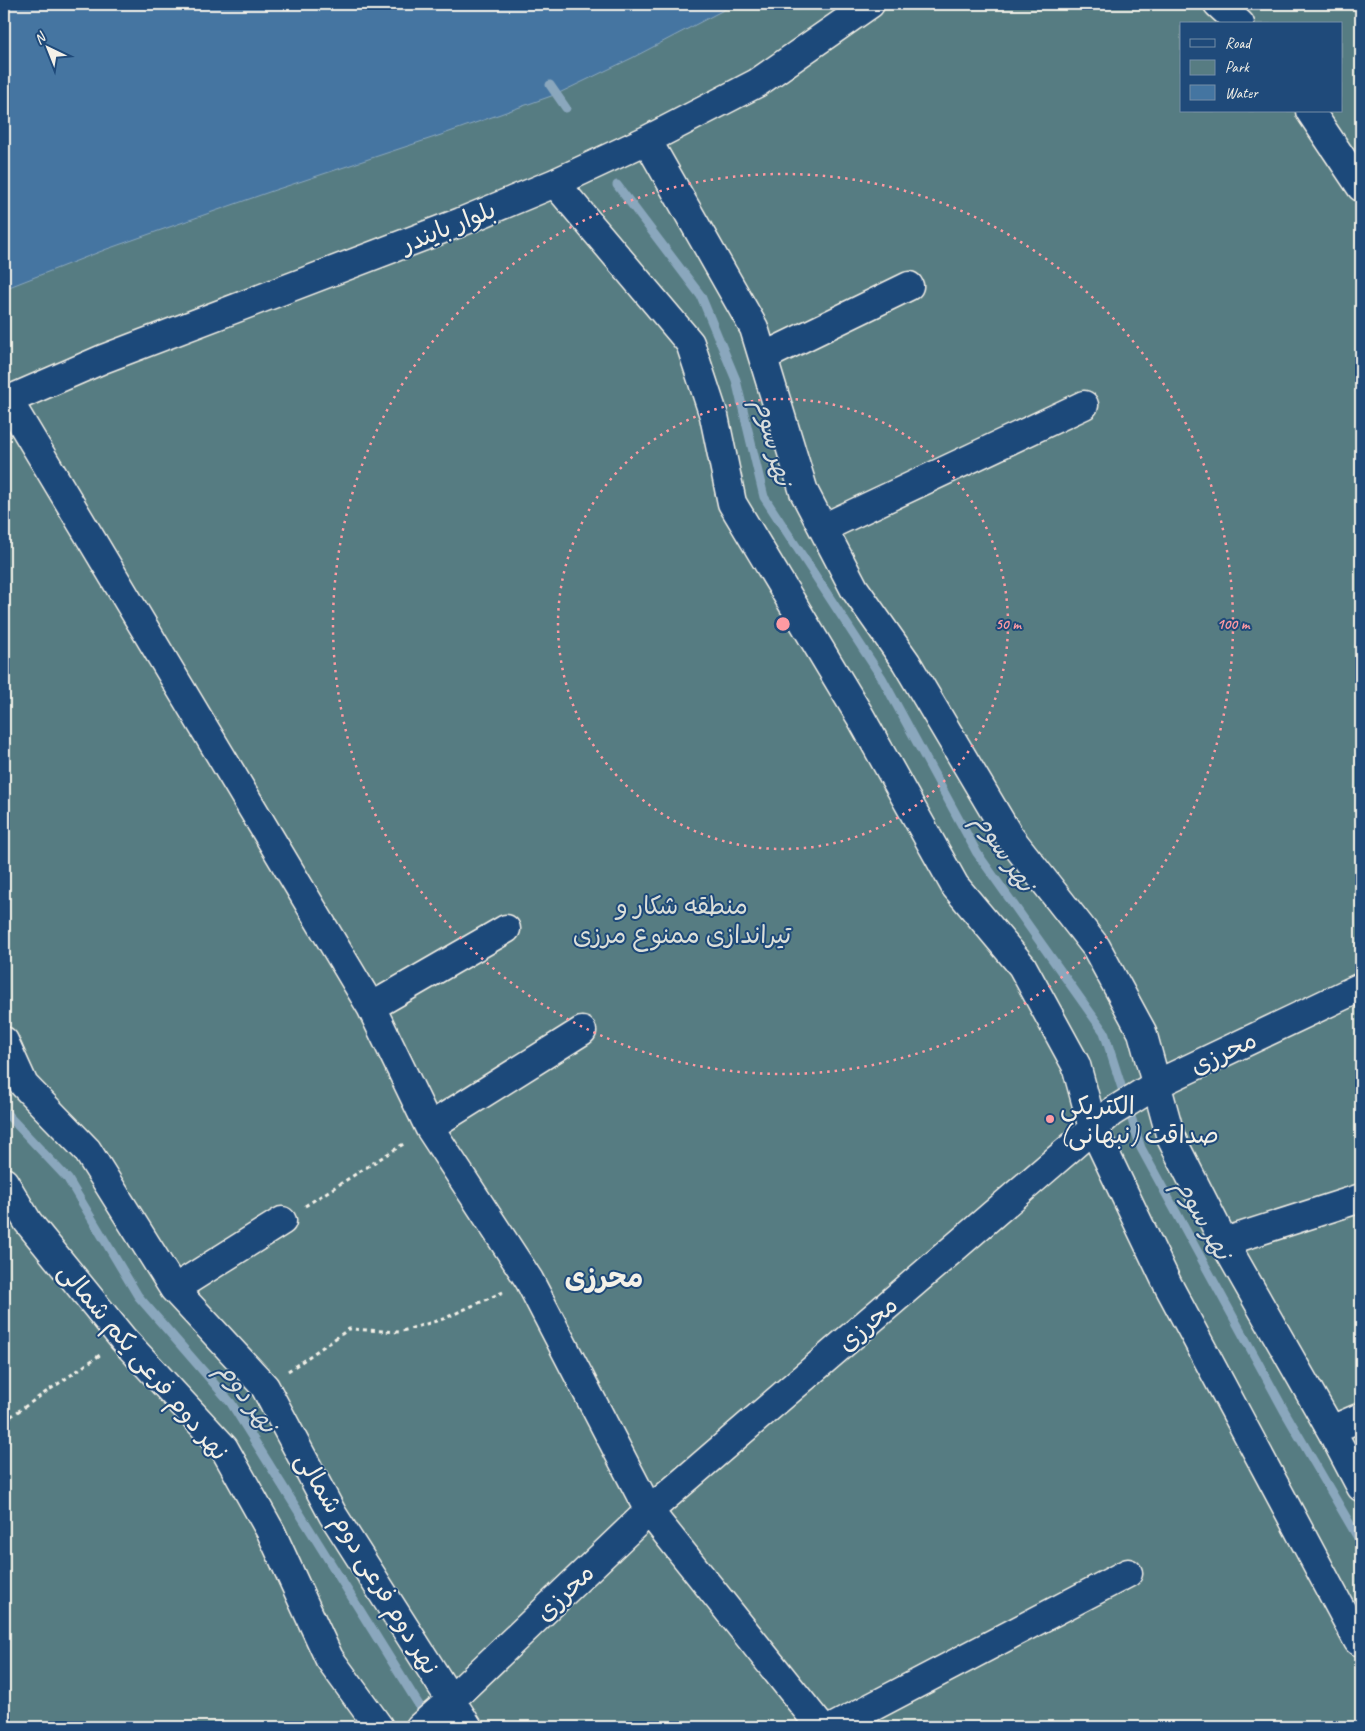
<svg xmlns="http://www.w3.org/2000/svg" width="1365" height="1731" viewBox="0 0 1365 1731" font-family="Caveat,'Playpen Sans Arabic',sans-serif">
<style>
.park{fill:#577c82;stroke:#a6b6b5;fill-rule:evenodd}
.water{fill:#4475a1;stroke:#8aa7bd}
.lines{fill:none;stroke-linecap:round;stroke-linejoin:round}
.stream{stroke:#8aa7bd;stroke-width:9}
.minor-casing{stroke:#f4f1e8;stroke-width:31}
.path{stroke:#f4f1e8;stroke-width:3;stroke-dasharray:4 4;stroke-linecap:butt}
.minor{stroke:#1f4a7a;stroke-width:28}
.ring{fill:none;stroke:#ff9aa2;stroke-width:2.5;stroke-dasharray:2.5 5}
.poi-dot{fill:#ff9aa2;stroke:#1f4a7a;stroke-width:2}
.labels{text-anchor:middle;stroke-width:4;stroke-linejoin:round;paint-order:stroke}
.street-label{font-size:25px;fill:#f4f1e8;stroke:#1f4a7a}
.park-label{font-size:25px;fill:#dcdfd9;stroke:#1f4a7a}
.poi-label{font-size:25px;fill:#f4f1e8;stroke:#1f4a7a;text-anchor:start}
.water-label{font-size:26px;font-style:italic;fill:#dadedd;stroke:#1f4a7a}
.quarter-label{font-size:28px;font-weight:bold;fill:#f4f1e8;stroke:#1f4a7a}
.centre{fill:#ff9aa2;stroke:#1f4a7a;stroke-width:2.5}
.ring-label{font-size:15px;text-anchor:middle;font-weight:bold;fill:#ff9aa2;stroke:#1f4a7a;stroke-width:4;stroke-linejoin:round;paint-order:stroke}
</style>
<rect width="100%" height="100%" fill="#1f4a7a"/>
<filter id="ink" filterUnits="userSpaceOnUse"><feTurbulence type="fractalNoise" baseFrequency=".02" numOctaves="2"/><feDisplacementMap in="SourceGraphic" scale="10" xChannelSelector="R" yChannelSelector="G"/><feConvolveMatrix kernelMatrix="1 2 1 2 8 2 1 2 1" color-interpolation-filters="sRGB"/></filter>
<g filter="url(#ink)">
<path class="park" d="M4 4H1361V1727H4ZM1181 24H1341V111H1181Z"/>
<path class="water" d="M4 4H735L632 58 557 94 441 135 272 191 107 249 4 289Z"/>
<g class="lines">
<path class="stream" d="M550 85 566 108
M617 185 701 296 736 380 764 497 882 678 977 853 1104 1032 1141 1148 1285 1412 1361 1543
M4 1111 68 1179 138 1296 231 1403 427 1718"/>
<defs>
<path id="minor" d="M1218 4 1240 24
M1310 111 1361 187
M647 140 754 328 804 492 854 588 906 662 1009 836 1096 947 1142 1032 1171 1138 1224 1242 1331 1430 1361 1487
M555 183 690 343 714 416 732 503 860 716 955 886 1022 966 1076 1065 1093 1128 1168 1285 1358 1641
M763 357 909 286
M8 400 371 1007 429 1127 529 1280 649 1511 821 1727
M4 402 103 359 461 222 555 183 647 140 757 83 870 4
M823 528 1084 405
M371 1007 506 929
M4 1041 24 1085 87 1150 174 1289 265 1387 333 1515 468 1727
M429 1127 582 1031
M4 1182 28 1222 123 1339 224 1448 271 1532 329 1658 379 1727
M1224 1242 1361 1198
M174 1289 282 1221
M1331 1430 1361 1417
M420 1727 451 1700 649 1511 1112 1112 1157 1084 1361 987
M834 1727 1128 1573"/>
</defs>
<use href="#minor" class="minor-casing"/>
<path class="path" d="M305 1206 405 1143
M288 1371 349 1329 399 1332 443 1319 503 1292
M4 1421 100 1355"/>
<use href="#minor" class="minor"/>
</g>
</g>
<g class="ring">
<circle cx="783" cy="624" r="225"/>
<circle cx="783" cy="624" r="450"/>
</g>
<circle class="poi-dot" cx="1050" cy="1119" r="5"/>
<g class="labels">
<g class="street-label">
<text transform="translate(448 226) rotate(-22)" y="9">بلوار بایندر</text>
<text transform="translate(1223 1052) rotate(-25)" y="9">محرزی</text>
<text transform="translate(867 1323) rotate(-41)" y="9">محرزی</text>
<text transform="translate(144 1361) rotate(50)" y="9">نهر دوم فرعی یکم شمالی</text>
<text transform="translate(368 1563) rotate(59)" y="9">نهر دوم فرعی دوم شمالی</text>
<text transform="translate(564 1592) rotate(-44)" y="9">محرزی</text>
</g>
<g class="park-label">
<text x="682" y="914">منطقه شکار و<tspan x="682" dy="29">تیراندازی ممنوع مرزی</tspan></text>
</g>
<g class="poi-label">
<text x="1060" y="1114">الکتریکی<tspan x="1060" dy="29">صداقت (نبهانی)</tspan></text>
</g>
<g class="water-label">
<text transform="translate(774 442) rotate(76)" y="9">نهر سوم</text>
<text transform="translate(1005 852) rotate(57)" y="9">نهر سوم</text>
<text transform="translate(1204 1219) rotate(61)" y="9">نهر سوم</text>
<text transform="translate(248 1397) rotate(54)" y="9">نهر دوم</text>
</g>
<g class="quarter-label">
<text x="604" y="1287">محرزی</text>
</g>
</g>
<circle cx="783" cy="624" r="8" class="centre"/>
<g class="ring-label">
<text x="1008" y="629">50 m</text>
<text x="1233" y="629">100 m</text>
</g>
<rect width="1365" height="1731" fill="none" stroke="#1f4a7a" stroke-width="20"/>
<rect x="10" y="10" width="1345" height="1711" fill="none" stroke="#f4f1e8" stroke-width="2" filter="url(#ink)"/>
<rect x="1180" y="22" width="162" height="90" fill="#1f4a7a" stroke="#748da6"/>
<rect x="1190" y="39" width="25" height="8" fill="#1f4a7a" stroke="#748da6"/>
<text x="1225" y="48" font-size="15" fill="#f4f1e8">Road</text>
<rect x="1190" y="60" width="25" height="15" fill="#577c82" stroke="#748da6"/>
<text x="1225" y="72" font-size="15" fill="#f4f1e8">Park</text>
<rect x="1190" y="85" width="25" height="15" fill="#4475a1" stroke="#748da6"/>
<text x="1225" y="98" font-size="15" fill="#f4f1e8">Water</text>
<g transform="translate(48 48) rotate(317)" stroke="#1f4a7a" stroke-width="4" paint-order="stroke">
<path d="M0-4L9 19L0 12L-9 19Z" fill="#f4f1e8"/>
<text y="-8" font-size="14" font-weight="bold" text-anchor="middle" fill="#f4f1e8">N</text>
</g>
</svg>
